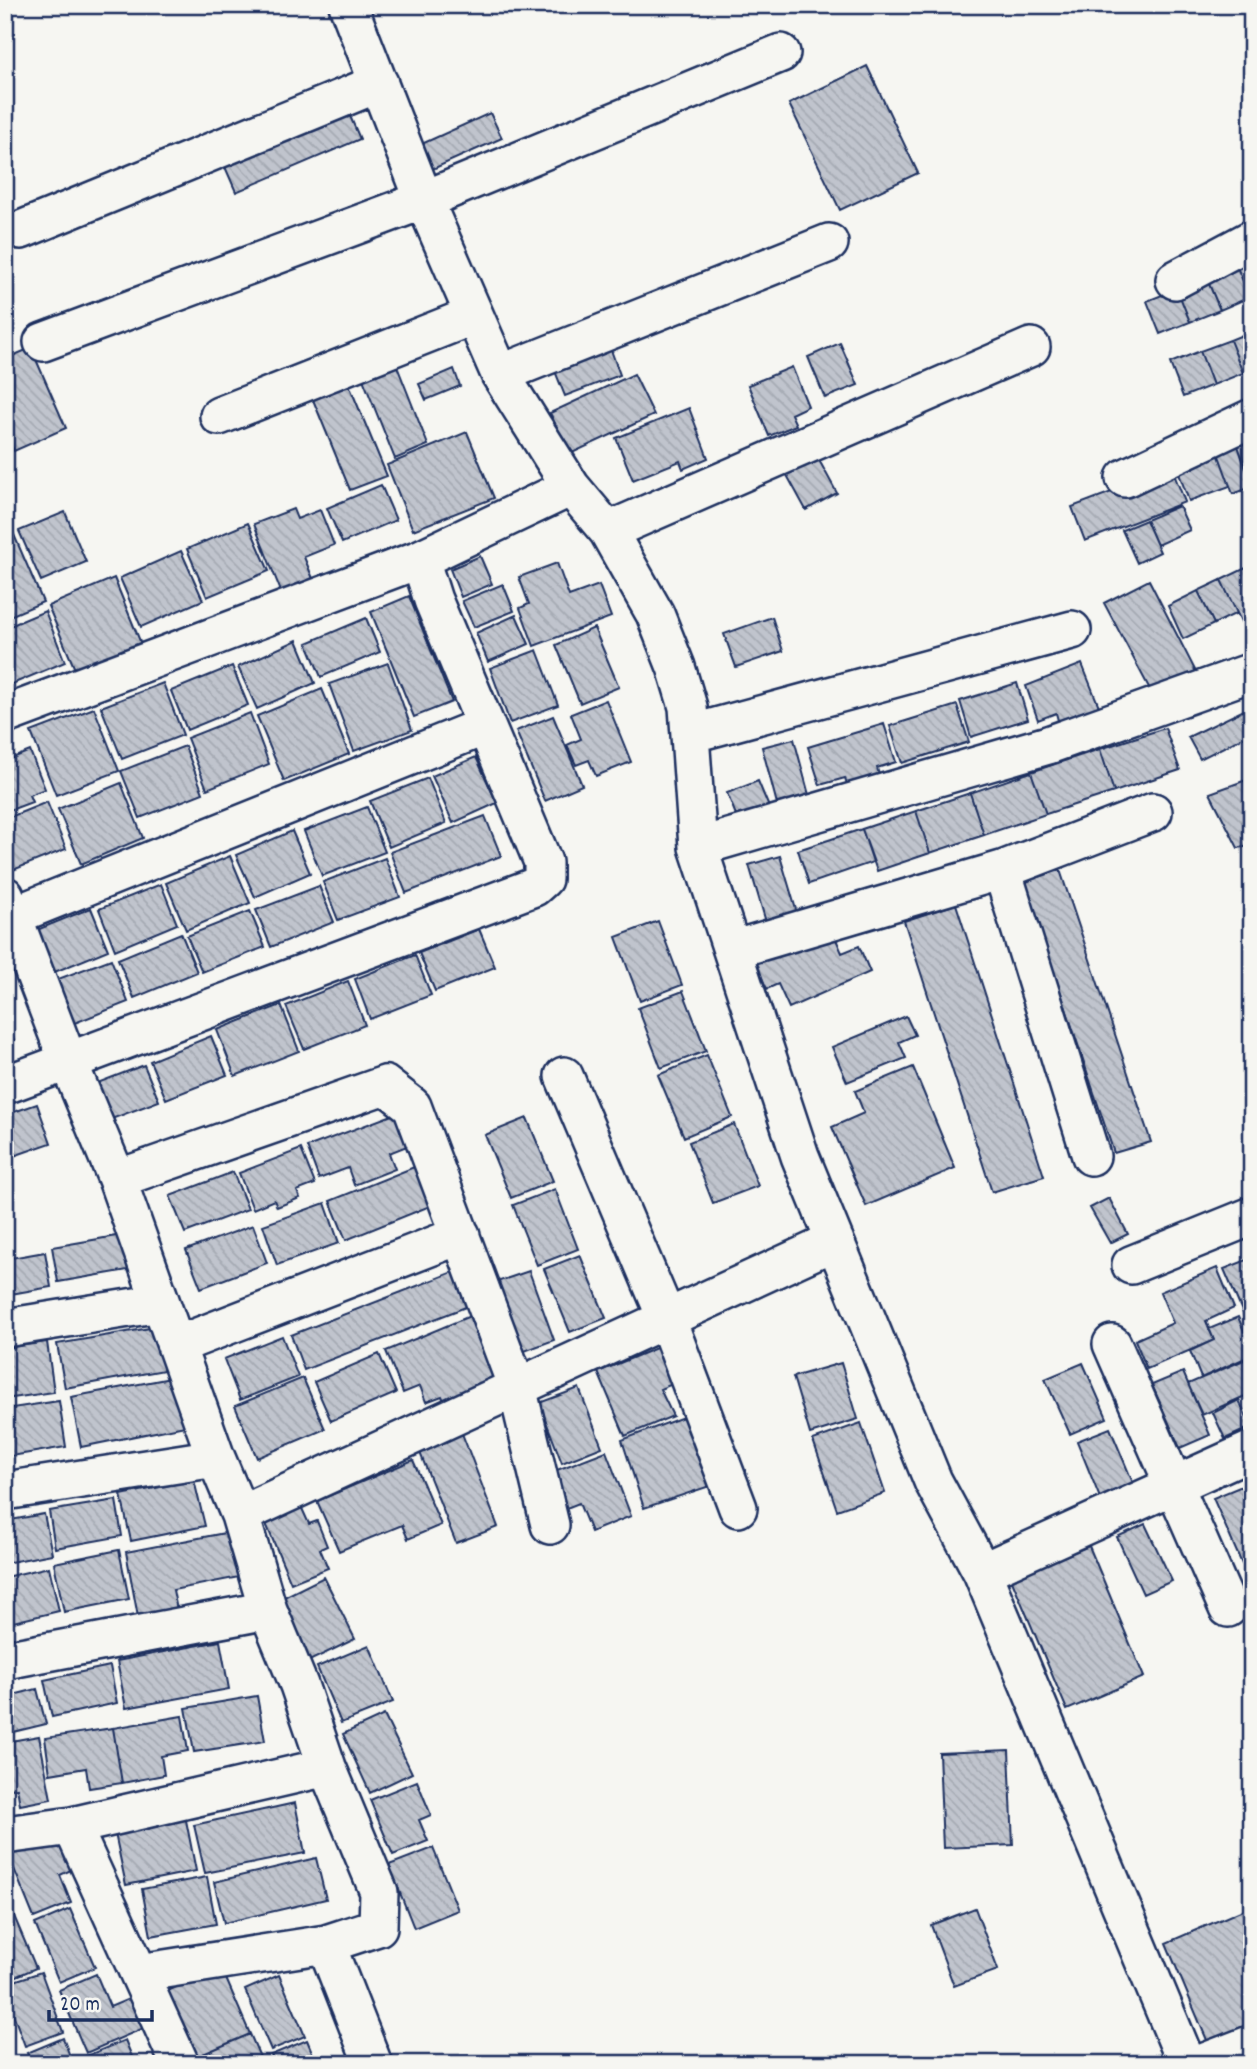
<svg xmlns="http://www.w3.org/2000/svg" width="1257" height="2069" viewBox="0 0 1257 2069" font-family="Dekko,sans-serif">
<style>
.building{fill:url(#building-back-hatch);stroke:#1b2f5e;stroke-width:2}
.lines{fill:none;stroke-linecap:round;stroke-linejoin:round}
.minor-casing{stroke:#1b2f5e;stroke-width:42}
.minor{stroke:#f6f6f2;stroke-width:37}
</style>
<defs>
<pattern id="building-back-hatch" width="6" height="6" patternUnits="userSpaceOnUse" patternTransform="scale(1.75)"><rect width="6" height="6" fill="#c0c4cd"/><path d="M-1 5l2 2M0 0l6 6M5-1l2 2" fill="none" stroke="#a4a9b2"/></pattern>
</defs>
<rect width="100%" height="100%" fill="#f6f6f2"/>
<filter id="ink" filterUnits="userSpaceOnUse"><feTurbulence type="fractalNoise" baseFrequency=".0143" numOctaves="2"/><feDisplacementMap in="SourceGraphic" scale="14" xChannelSelector="R" yChannelSelector="G"/><feConvolveMatrix kernelMatrix="1 2 1 2 8 2 1 2 1" color-interpolation-filters="sRGB"/></filter>
<g filter="url(#ink)">
<path class="building" d="M867 66 918 173 840 210 789 104Z
M343 100 360 139 236 192 219 153Z
M490 113 502 138 426 172 415 147Z
M1252 258V297H1250L1236 265Z
M1236 265 1250 297 1220 310 1206 277Z
M1206 277 1220 310 1190 322 1177 289Z
M1177 289 1190 322 1160 334 1147 301Z
M1252 331V370L1243 373 1230 340Z
M1230 340 1243 373 1213 385 1200 351Z
M840 343 858 385 825 398 808 357Z
M31 348 66 428 14 451 5 430V359Z
M611 350 620 375 565 396 555 371Z
M1200 351 1213 385 1183 397 1170 363Z
M395 361 428 445 395 459 361 374Z
M792 367 808 406 791 414 796 425 769 436 748 385Z
M454 369 460 386 426 400 419 384Z
M634 374 654 415 570 454 550 413Z
M345 375 387 476 350 490 309 390Z
M689 408 708 458 683 469 680 461 633 480 616 438Z
M467 432 494 498 413 530 387 465Z
M1252 441V483L1238 446Z
M1238 446 1252 487 1233 494 1218 453Z
M814 451 837 493 806 510 783 468Z
M1218 453 1230 486 1189 501 1177 468Z
M1172 469 1185 502 1085 541 1072 507Z
M381 485 396 520 342 543 327 508Z
M1179 506 1190 530 1157 545 1146 520Z
M293 509 297 519 320 510 334 545 304 557 314 581 282 594 254 524Z
M65 512 86 562 41 581 19 531Z
M5 514 43 602 5 618Z
M1146 520 1160 552 1137 563 1122 530Z
M248 523 269 571 207 597 187 549Z
M181 551 203 600 141 627 120 578Z
M480 556 492 584 461 597 450 569Z
M557 563 569 596 599 585 611 617 534 646 520 608 529 604 519 577Z
M1252 565V639L1250 640 1221 580Z
M114 578 142 646 77 674 48 606Z
M1149 580 1197 674 1154 697 1104 603Z
M1221 580 1237 613 1214 624 1198 591Z
M503 584 514 611 474 627 462 601Z
M1198 591 1214 624 1183 639 1168 606Z
M409 596 452 702 414 717 371 612Z
M45 611 65 662 5 687V628Z
M516 615 529 644 488 662 476 633Z
M772 617 783 651 736 667 724 634Z
M366 618 380 652 321 677 307 643Z
M594 628 619 687 580 703 556 645Z
M297 640 315 683 257 709 238 667Z
M537 650 558 705 510 723 490 668Z
M388 663 412 730 354 751 329 684Z
M1082 664 1100 709 1059 724 1056 713 1038 720 1026 686Z
M232 666 248 705 187 730 171 691Z
M163 683 183 735 122 759 101 707Z
M1017 683 1028 719 971 737 960 701Z
M322 689 349 754 284 781 257 716Z
M606 700 631 762 596 776 589 760 576 765 567 745 581 739 571 714Z
M957 705 969 742 902 763 890 726Z
M94 708 119 771 56 795 31 732Z
M1244 710 1252 725V733L1200 759 1188 737Z
M250 713 269 764 207 789 187 738Z
M553 716 582 785 545 801 516 731Z
M884 724 896 762 877 768 881 781 849 790 845 778 820 785 808 747Z
M1165 728 1180 770 1114 792 1100 749Z
M794 739 809 795 777 804 762 747Z
M185 746 203 793 140 818 121 771Z
M1100 749 1114 792 1046 814 1031 772Z
M30 751 45 789 29 795 32 802 5 812V761Z
M476 757 497 803 453 823 432 776Z
M1031 772 1046 814 984 835 970 793Z
M428 778 446 823 389 847 370 801Z
M1252 778V846L1238 848 1210 793Z
M758 781 771 812 740 825 727 793Z
M121 783 143 838 81 864 58 809Z
M970 793 984 835 930 853 916 811Z
M47 802 66 849 8 872 5 867V819Z
M367 807 385 852 322 876 304 831Z
M916 811 930 853 877 871 862 829Z
M485 816 501 856 406 893 390 852Z
M862 829 873 862 809 884 798 850Z
M292 831 310 873 255 897 236 855Z
M230 856 250 903 186 930 166 883Z
M780 856 797 913 766 922 749 865Z
M385 858 400 897 338 920 323 882Z
M1060 870 1151 1142 1114 1153 1024 882Z
M161 884 177 924 115 950 99 909Z
M319 886 334 922 271 947 256 910Z
M956 904 1044 1176 992 1192 904 921Z
M91 908 108 950 45 976 27 934Z
M250 911 265 947 202 972 187 936Z
M658 921 682 985 640 1001 616 937Z
M479 929 495 967 435 991 419 953Z
M832 930 842 953 859 946 870 972 789 1008 778 984 767 989 755 963Z
M181 933 197 972 134 998 118 959Z
M415 955 431 995 370 1019 355 979Z
M111 959 128 1002 62 1028 45 984Z
M348 981 365 1025 304 1049 286 1006Z
M683 991 706 1051 661 1068 638 1008Z
M281 1005 299 1051 235 1076 217 1030Z
M5 1016 14 1040 5 1043Z
M906 1016 915 1035 899 1042 906 1058 847 1082 832 1047Z
M211 1036 227 1075 166 1099 150 1061Z
M707 1055 732 1117 684 1137 658 1075Z
M144 1065 159 1101 101 1123 87 1087Z
M913 1067 955 1168 866 1206 832 1127 864 1113 855 1091Z
M37 1104 51 1143 5 1159V1115Z
M400 1112 412 1144 389 1153 395 1169 354 1185 348 1168 319 1179 307 1147Z
M527 1118 553 1181 511 1198 485 1135Z
M734 1124 758 1186 713 1203 689 1142Z
M301 1149 315 1184 297 1191 300 1198 277 1207 274 1200 253 1209 239 1173Z
M419 1165 435 1204 346 1240 330 1201Z
M233 1172 248 1209 185 1233 170 1196Z
M555 1189 578 1249 537 1265 513 1205Z
M1109 1198 1128 1234 1110 1243 1090 1208Z
M325 1203 339 1243 277 1265 263 1225Z
M253 1225 267 1263 201 1288 186 1250Z
M122 1235 128 1270 58 1282 52 1247Z
M45 1252 51 1287 5 1295V1259Z
M580 1255 606 1318 570 1332 544 1269Z
M1252 1258V1321L1247 1323 1224 1269Z
M1217 1268 1234 1308 1206 1321 1214 1340 1147 1369 1135 1340 1173 1323 1160 1292Z
M458 1270 471 1305 304 1370 291 1335Z
M529 1271 554 1340 514 1355 488 1285Z
M477 1313 504 1379 445 1403 442 1396 426 1402 420 1386 403 1393 386 1351Z
M1238 1317 1252 1349V1355L1201 1378 1190 1351 1214 1340 1209 1329Z
M156 1327 164 1370 65 1388 57 1344Z
M282 1336 298 1377 240 1400 224 1359Z
M47 1342 54 1392 5 1399V1348Z
M666 1344 680 1381 660 1389 673 1416 625 1436 598 1372Z
M379 1354 396 1393 331 1421 314 1382Z
M1251 1357 1252 1393 1202 1415 1188 1384Z
M841 1363 858 1419 810 1434 793 1377Z
M1083 1363 1107 1418 1070 1434 1045 1379Z
M1183 1372 1210 1435 1180 1448 1152 1385Z
M176 1377 185 1426 81 1447 71 1397Z
M303 1378 325 1429 257 1458 235 1406Z
M579 1388 602 1447 562 1463 539 1403Z
M1239 1400 1251 1427 1225 1439 1213 1413Z
M59 1401 66 1447 5 1457V1409Z
M691 1414 719 1483 644 1508 622 1440Z
M458 1423 498 1527 456 1543 415 1440Z
M861 1423 885 1493 837 1510 813 1440Z
M1110 1428 1136 1490 1102 1503 1077 1441Z
M606 1451 631 1516 591 1532 579 1503 564 1509 549 1473Z
M413 1460 441 1525 408 1539 402 1525 339 1551 317 1501Z
M194 1480 205 1526 131 1541 121 1495Z
M1242 1486 1252 1508V1560L1242 1564 1213 1498Z
M116 1500 122 1536 55 1548 49 1511Z
M300 1504 309 1524 317 1521 327 1546 320 1549 328 1568 291 1583 264 1519Z
M44 1514 52 1554 5 1563V1521Z
M1145 1524 1172 1581 1143 1594 1117 1537Z
M230 1532 239 1577 173 1590 177 1610 138 1617 126 1552Z
M1089 1546 1144 1677 1067 1710 1011 1578Z
M119 1550 129 1599 64 1612 54 1563Z
M49 1567 59 1611 5 1624V1577Z
M324 1577 355 1639 301 1665 270 1604Z
M220 1641 229 1689 126 1708 117 1661Z
M369 1645 393 1702 341 1723 317 1667Z
M110 1666 117 1703 52 1717 44 1680Z
M37 1689 46 1724 5 1734V1697Z
M257 1696 265 1741 194 1752 186 1708Z
M384 1715 412 1773 370 1793 343 1734Z
M182 1716 188 1751 161 1756 164 1775 122 1783 113 1728Z
M113 1728 122 1783 89 1788 86 1768 50 1774 45 1738Z
M39 1736 51 1799 20 1805 17 1788 5 1790V1742Z
M1009 1750 1013 1845 943 1848 939 1753Z
M417 1781 431 1815 419 1820 428 1841 393 1855 370 1800Z
M295 1803 305 1853 205 1873 194 1825Z
M184 1810 196 1871 126 1885 113 1824Z
M67 1829 82 1865 60 1875 71 1903 34 1918 8 1854Z
M433 1848 458 1910 414 1928 389 1865Z
M316 1858 326 1899 224 1923 214 1882Z
M207 1877 216 1924 151 1936 142 1889Z
M5 1879 13 1896 5 1900Z
M1252 1906V2027L1209 2045 1166 1943Z
M975 1908 998 1970 954 1986 931 1925Z
M11 1909 36 1968 5 1981V1911Z
M70 1909 95 1967 59 1982 35 1924Z
M221 1967 250 2034 189 2060 161 1994Z
M41 1972 63 2032 25 2046 5 1992V1984Z
M96 1974 110 2007 131 1998 144 2028 86 2053 59 1990Z
M279 1975 305 2036 271 2050 245 1990Z
M250 2034 263 2064H191L189 2060Z
M63 2038 73 2064H32L27 2053Z
M125 2040 135 2064H87L84 2057Z
M307 2040 317 2064H275L271 2055Z"/>
<g class="lines">
<defs>
<path id="minor" d="M348 5 424 200 500 374 571 487 608 531 655 614 676 667 688 707 698 847 800 1156 933 1481 982 1572 1187 2064
M21 230 379 83
M1175 280 1252 239
M43 342 424 200 781 53
M500 374 829 243
M219 416 472 316
M1125 478 1252 418
M608 531 1031 347
M420 559 571 487
M5 715 420 559 433 600 543 862V879L534 887 5 1085
M690 734 1072 630
M698 847 1048 745 1252 672
M1002 870 1091 1156
M5 896 68 1061 117 1179 216 1458 240 1515 268 1610 299 1685 327 1767 379 1892 378 1927 326 1944 139 1973
M5 919 485 726
M732 950 1002 870 1153 812
M564 1076 666 1317 738 1508
M117 1179 385 1085 412 1106 517 1387 550 1525
M1131 1265 1252 1216
M5 1328 160 1303
M1112 1344 1228 1608
M177 1345 461 1235
M5 1491 216 1458
M240 1515 835 1241
M982 1572 1252 1450
M5 1660 268 1610
M72 1826 180 2064
M5 1835 72 1826 327 1767
M326 1944 373 2064
M1200 2064 1252 2044"/>
</defs>
<use href="#minor" class="minor-casing"/>
<use href="#minor" class="minor"/>
</g>
</g>
<rect width="1257" height="2069" fill="none" stroke="#f6f6f2" stroke-width="28"/>
<rect x="14" y="14" width="1229" height="2041" fill="none" stroke="#1b2f5e" stroke-width="2.5" filter="url(#ink)"/>
<path d="M49 2010v10h103v-10" fill="none" stroke="#1b2f5e" stroke-width="3.5"/>
<text x="60" y="2010" font-size="21" fill="#1b2f5e" stroke="#f6f6f2" stroke-width="5" paint-order="stroke">20 m</text>
</svg>
